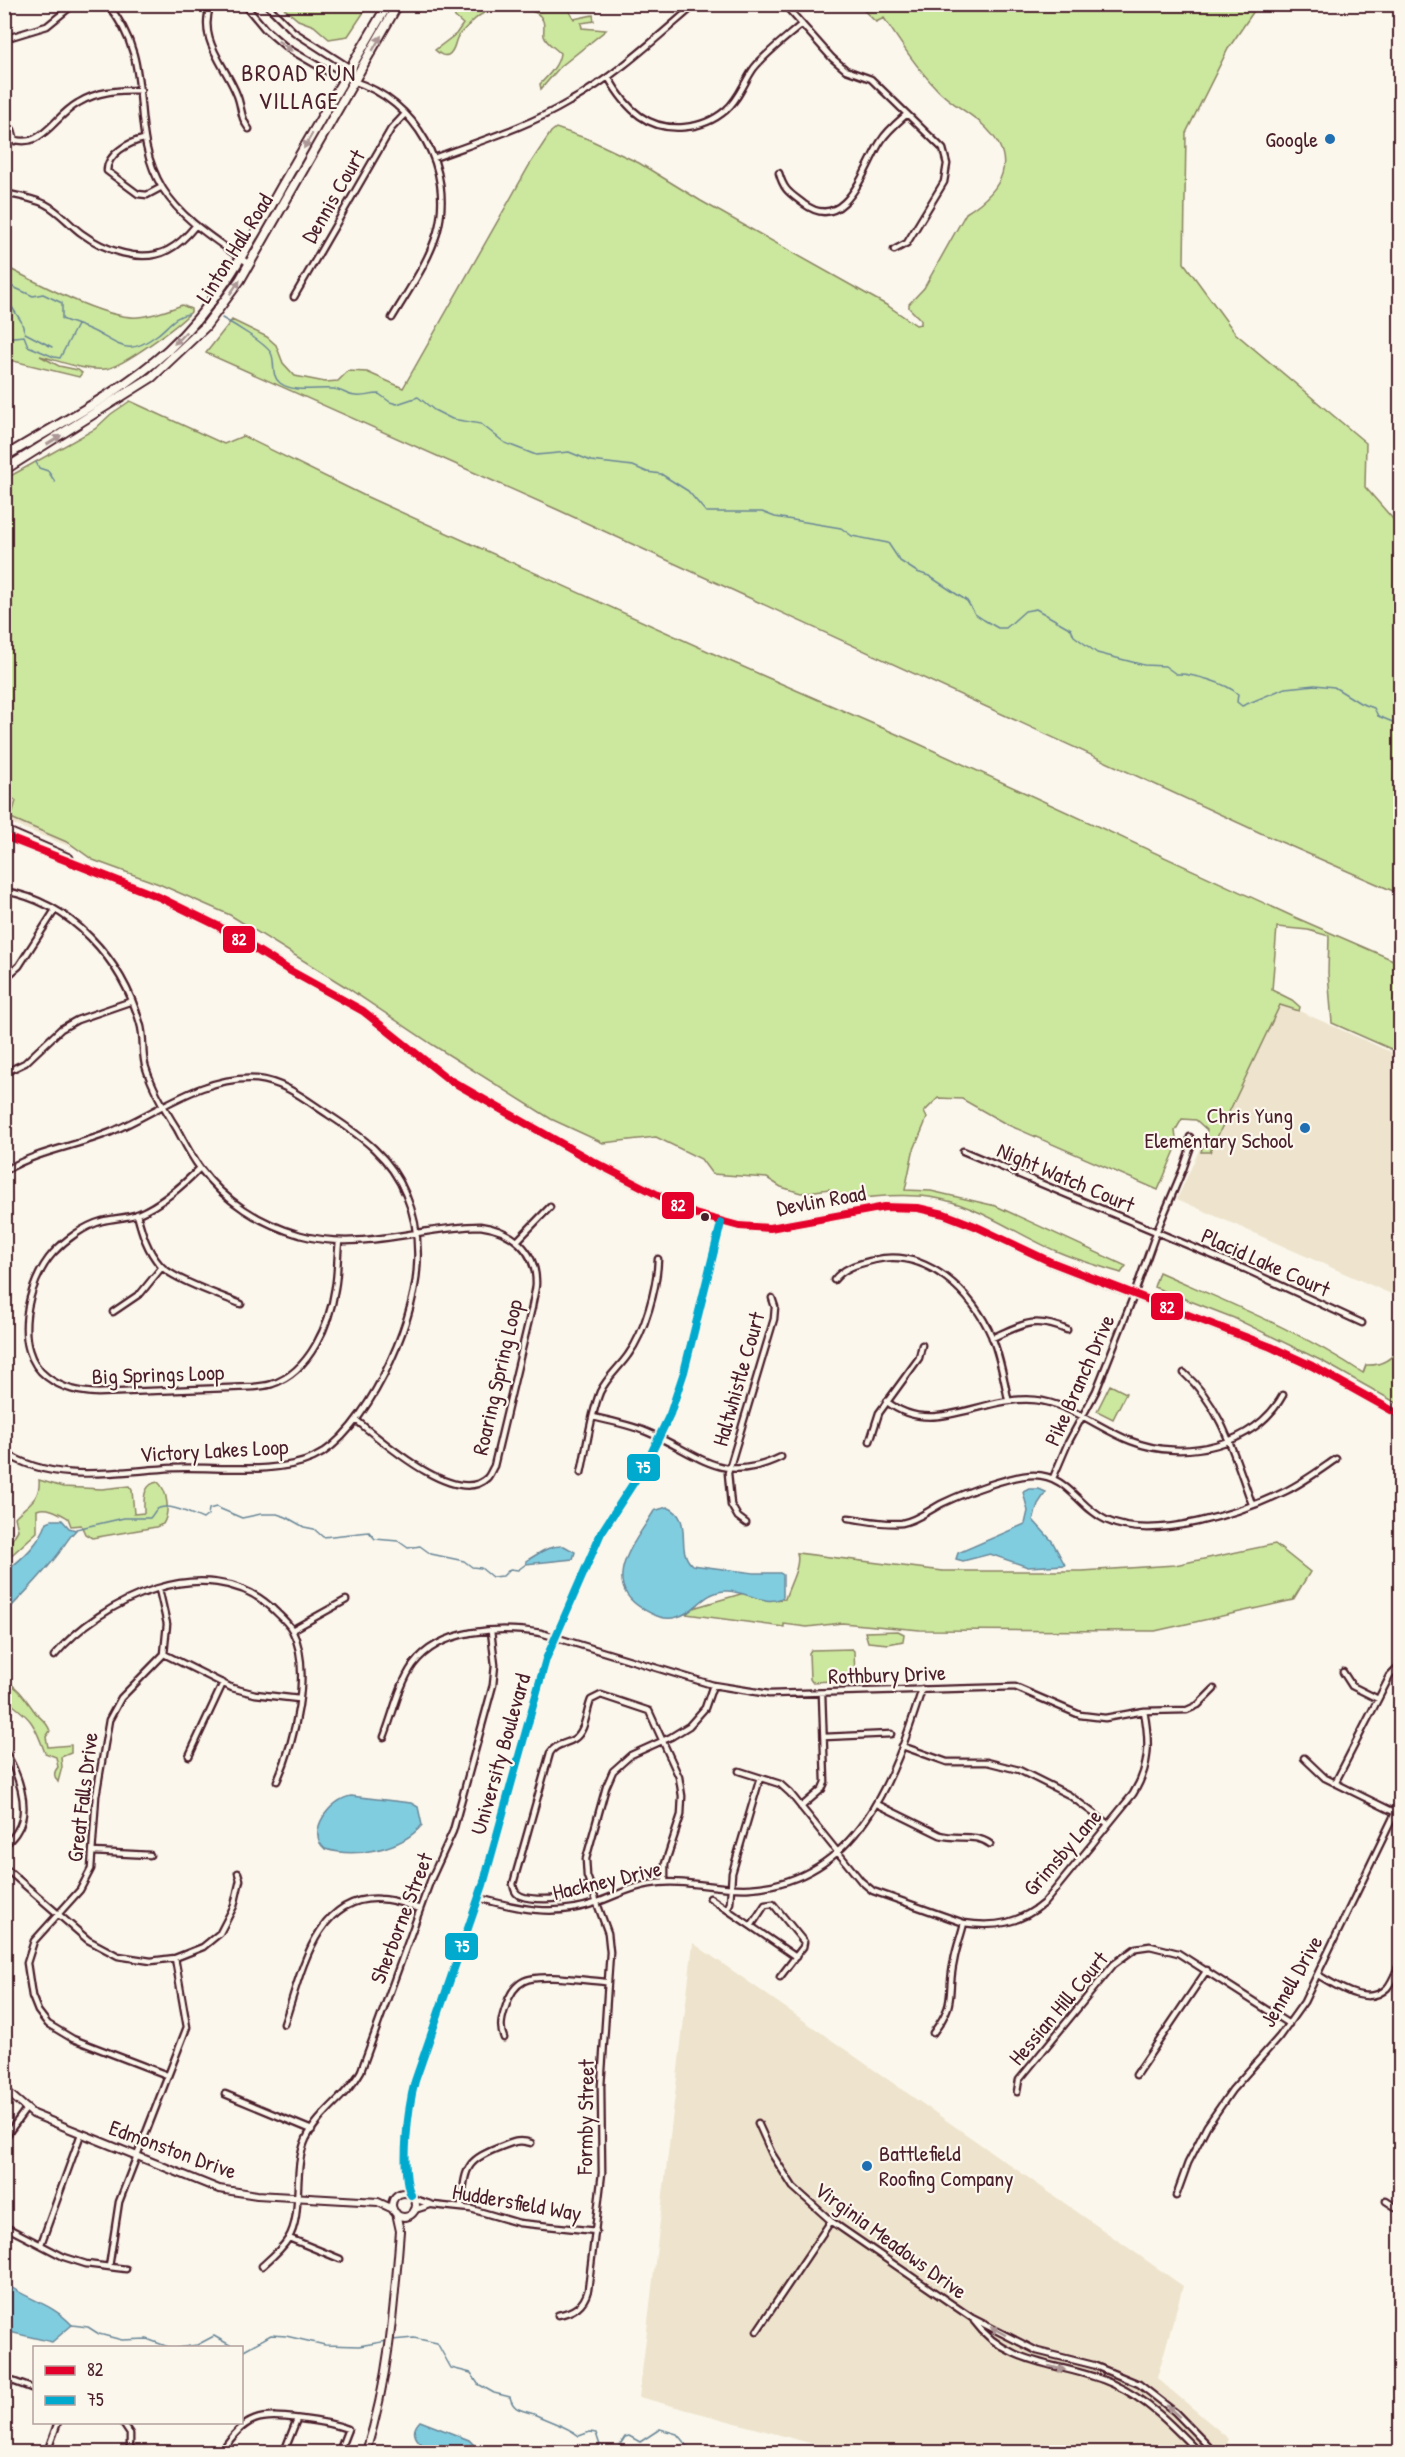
<svg xmlns="http://www.w3.org/2000/svg" width="1405" height="2457" viewBox="0 0 1405 2457" font-family="'Patrick Hand',sans-serif">
<style>
.built{fill:#eee4cd}
.green{fill:#cce79e;stroke:#8b8364;stroke-width:1.5}
.water{fill:#80cde0;stroke:#6a8798;stroke-width:1.5}
.lines{fill:none;stroke-linecap:round;stroke-linejoin:round}
.stream{stroke:#6a8798;stroke-width:1.5}
.minor-casing{stroke:#4a1f2b;stroke-width:9}
.tertiary-casing{stroke:#4a1f2b;stroke-width:10}
.secondary-casing{stroke:#4a1f2b;stroke-width:11}
.primary-casing{stroke:#4a1f2b;stroke-width:12}
.minor{stroke:#fbf7ec;stroke-width:4.5}
.tertiary{stroke:#fbf7ec;stroke-width:6}
.secondary{stroke:#fbf7ec;stroke-width:7}
.primary{stroke:#fbf7ec;stroke-width:8}
.bus-1-casing{stroke:#fbf7ec;stroke-width:12}
.bus-2-casing{stroke:#fbf7ec;stroke-width:12}
.bus-1{stroke:#e4002b;stroke-width:8}
.bus-2{stroke:#00a9ce;stroke-width:8}
.oneway{fill:#ab9695}
.poi-dot{fill:#1f6fb2;stroke:#fbf7ec;stroke-width:2}
.bus-dot{fill:#4a1f2b;stroke:#fbf7ec;stroke-width:2}
.labels{text-anchor:middle;stroke-width:4.5;stroke-linejoin:round;paint-order:stroke}
.poi-label{font-size:22px;fill:#4a1f2b;stroke:#fbf7ec;text-anchor:end}
.street-label{font-size:22px;fill:#4a1f2b;stroke:#fbf7ec}
.neighbourhood-label{font-size:24px;letter-spacing:1.5px;fill:#4a1f2b;stroke:#fbf7ec}
.line-badge{stroke:#fbf7ec;stroke-width:2}
.badge-label{font-size:16px;text-anchor:middle;font-weight:bold;fill:#fff}
</style>
<rect width="100%" height="100%" fill="#fbf7ec"/>
<filter id="ink" filterUnits="userSpaceOnUse"><feTurbulence type="fractalNoise" baseFrequency=".0167" numOctaves="2"/><feDisplacementMap in="SourceGraphic" scale="12" xChannelSelector="R" yChannelSelector="G"/><feConvolveMatrix kernelMatrix="1 2 1 2 8 2 1 2 1" color-interpolation-filters="sRGB"/></filter>
<g filter="url(#ink)">
<path class="built" d="M4 791 16 801 73 848 5 821Z
M1268 997 1400 1056V1298L1177 1199Z
M693 1943 1183 2286 1157 2378 1229 2439 1224 2452H843L639 2397Z"/>
<path class="green" d="M365 5 368 6 348 36 329 39 314 26 298 20 280 5Z
M452 5H499L502 7C496 11 490 9 484 13 475 17 466 28 459 35 454 40 456 51 448 55 442 57 439 53 435 50L456 34 463 24 455 17Z
M513 5H561L568 9 574 19 593 15 594 21 581 23 582 28 606 30 560 67 541 89 540 84C548 76 559 65 560 53 554 47 546 43 544 36 543 31 545 25 543 21 539 10 526 10 518 11Z
M858 5H1258L1228 49 1186 133 1184 263 1235 333 1366 443 1365 487 1400 527V894L1265 835 556 509 206 353 232 320 267 337 276 345 283 363 295 376 325 382 338 381 348 371 367 372 403 388 530 164 551 132 556 128 588 139 639 163 701 201 888 306 916 325 921 324V320L909 308V304L924 288 966 213C1003 190 1020 159 983 125 969 112 949 103 936 88 916 67 900 42 884 18L876 22Z
M4 266C35 281 105 320 138 317 152 316 169 310 182 305L191 309V312C178 326 121 368 105 369 83 371 60 361 40 356L59 366 78 370 82 373 79 377 5 359Z
M130 401 224 444 243 436 363 495 732 662 917 743 1292 916 1400 963V1053L1332 1023 1328 973 1329 936 1308 930 1277 927 1272 990 1292 1000 1300 1007 1299 1011 1280 1005 1210 1152H1201L1207 1130 1196 1120 1182 1119 1175 1131 1177 1146 1158 1190 1006 1124 962 1099 938 1098 924 1112 927 1118 913 1152 905 1190 931 1191 996 1206 1126 1266 1121 1273C1099 1266 1077 1260 1056 1251 1014 1233 975 1203 929 1197 899 1193 865 1197 837 1201L829 1189 801 1193 781 1187 767 1178 712 1174 701 1159 656 1137 603 1143 551 1119 433 1045 346 987 230 915 159 884 93 860 69 843 11 818 16 801 4 791 5 479 95 429 111 414Z
M1159 1272C1229 1303 1300 1331 1363 1373L1366 1365C1381 1366 1392 1359 1400 1347V1405L1322 1361 1234 1318 1154 1287Z
M1110 1385 1126 1393 1113 1419 1097 1411Z
M39 1480 63 1487 102 1489 129 1486 132 1490 134 1514 144 1513C144 1500 142 1484 158 1482 168 1491 170 1513 163 1524L156 1527 92 1538 85 1534 81 1525 71 1526 68 1518C59 1513 48 1506 37 1510V1532L5 1561V1551L18 1530 15 1517C26 1505 41 1500 39 1480Z
M1275 1544 1310 1572 1293 1600 1155 1631 920 1630 842 1623 807 1627 784 1624V1627L686 1614 693 1608 744 1593 770 1600 785 1599C789 1585 801 1566 797 1553L943 1571H1082L1175 1565Z
M898 1631 904 1634 903 1641 888 1644 868 1642 865 1632Z
M852 1649 854 1651 855 1677 853 1680 812 1682 810 1679 809 1653 811 1650Z
M5 1681C19 1687 26 1700 35 1712 40 1719 47 1721 50 1731L46 1737 48 1747 71 1745V1753L61 1757 62 1767 58 1782C54 1776 53 1773 58 1767L56 1757 45 1753C34 1722 31 1718 5 1699Z"/>
<path class="water" d="M1029 1489H1039L1046 1492 1038 1504 1033 1520 1052 1541 1065 1565 1028 1567 990 1554 963 1561 956 1559 958 1553 1025 1524 1028 1511 1023 1492Z
M667 1507C695 1518 674 1549 692 1565L754 1573H780L783 1575V1597C767 1608 742 1589 725 1591 701 1593 697 1612 677 1617 664 1621 654 1615 643 1609 598 1583 636 1541 654 1511Z
M52 1520H62L69 1528 76 1530C69 1537 65 1544 59 1553 43 1574 24 1594 5 1613V1572C23 1558 40 1543 47 1522Z
M564 1546 575 1552 573 1559 526 1564V1561C540 1553 548 1545 564 1546Z
M351 1796 411 1803 418 1807 422 1825C401 1850 355 1858 325 1849 305 1832 331 1799 351 1796Z
M5 2283C27 2300 52 2303 72 2325L52 2342 5 2331Z
M420 2421 469 2440 476 2447 475 2452C464 2453 452 2454 441 2452 425 2450 405 2436 420 2421Z"/>
<g class="lines">
<path class="stream" d="M4 283 33 296 43 294 62 303V319C74 324 86 327 97 333 124 348 130 355 157 335 168 327 174 316 188 314
M4 295 21 321 25 333 52 347
M222 318C233 324 265 343 271 353 276 362 270 375 280 383 295 394 317 387 334 389 342 390 348 396 356 396 364 397 371 394 379 394L390 402 397 404 418 397 434 410 452 419 481 424 505 443 536 455 569 452 591 461 633 466 647 472 661 474 688 491 706 512H762L775 517 841 528 852 536 888 543 900 561 917 572 929 576 967 601 975 614 984 620 998 628H1006L1025 611 1036 609 1071 629 1074 636 1097 653 1144 665 1165 666 1176 674C1191 673 1226 683 1238 694L1237 702 1242 706 1285 688 1315 685 1334 687 1360 703 1374 708 1378 716 1400 725
M24 336 28 346 54 357 60 358 77 325
M4 338 24 336
M36 462 39 468 48 471 55 482
M76 1529 124 1518H150C153 1515 154 1512 156 1510 167 1501 193 1515 203 1519L208 1515 209 1509 216 1507 242 1518 261 1514H277L286 1517 304 1527 314 1529 323 1537 369 1532 375 1539 398 1541 408 1548 420 1546 431 1554 464 1561 472 1567 481 1568 492 1577 503 1576 510 1569 518 1570 526 1564
M72 2325 88 2327 99 2334 122 2340 147 2339 171 2348
M392 2340 414 2338 437 2343 451 2368 471 2373 478 2384 494 2393 510 2397C514 2413 524 2409 536 2415 550 2422 567 2426 579 2436L590 2432 596 2433 602 2452
M177 2348 197 2345 214 2336 235 2348
M242 2351 271 2335 286 2336 325 2345 359 2346 387 2341
M615 2452 625 2437 629 2436 640 2442 660 2429 677 2434 692 2452
M698 2452H719"/>
<defs>
<path id="minor" d="M107 4C159 65 125 127 163 189 184 222 218 241 249 264
M211 4C197 40 225 64 237 95 242 107 240 118 249 129
M244 4 265 29 287 48 344 81
M266 4 294 32 350 68 354 81
M784 4 832 58 846 70 871 79 943 149 947 164 944 182 907 243 894 250
M4 39 47 26 74 4
M608 77C616 91 626 106 640 116 665 134 703 130 726 110 739 99 744 82 754 68 767 52 786 38 802 24
M353 81C416 101 455 169 437 233 428 263 408 291 392 318
M4 122 12 130 15 141
M4 136C42 154 50 119 78 103 97 91 119 90 141 90
M144 139C129 142 107 154 107 171L138 194 147 195 162 187
M434 158C480 141 527 127 569 102 616 76 655 39 696 4
M779 173C784 191 790 193 804 204 846 235 865 165 881 141 887 131 898 122 907 114
M4 193C18 196 32 198 45 204 59 211 69 224 81 233 104 250 141 264 168 250 180 244 188 235 196 225
M294 297 391 129 405 114
M4 891C71 902 122 960 140 1023 145 1038 141 1055 146 1068 153 1090 165 1110 177 1129 184 1142 191 1156 200 1168 224 1201 261 1224 300 1235 361 1252 419 1227 480 1226 511 1230 536 1250 536 1283 536 1290 533 1299 532 1307L494 1466C492 1469 490 1475 487 1478 456 1508 380 1439 356 1420
M4 979 19 966 55 910
M4 1073 25 1063 61 1029 77 1020 132 1001
M963 1151 1245 1269 1362 1323
M200 1168C182 1186 162 1204 138 1214 127 1218 114 1218 102 1221 84 1226 65 1240 53 1253 27 1282 11 1350 47 1377 63 1389 79 1392 98 1393L254 1387C260 1386 267 1386 272 1384 310 1372 330 1323 335 1288 338 1273 337 1257 339 1242
M4 1171C40 1150 74 1147 111 1132 158 1112 204 1075 257 1079 285 1082 306 1100 329 1115 361 1136 391 1157 406 1195 416 1218 419 1244 417 1269 414 1324 366 1434 313 1458 275 1475 215 1466 173 1468 117 1471 54 1485 4 1452
M137 1214C142 1233 147 1250 160 1265 172 1279 222 1296 241 1304
M518 1240 550 1207
M834 1280C844 1267 859 1264 874 1260 926 1247 973 1293 992 1337 1000 1357 1004 1379 1008 1399
M113 1312 141 1293 162 1267
M992 1338C1023 1324 1034 1316 1067 1330
M1184 1373C1223 1408 1234 1456 1252 1504
M886 1401C933 1439 981 1395 1035 1400 1069 1403 1100 1429 1131 1441 1184 1462 1255 1446 1283 1395
M593 1417C611 1421 630 1425 647 1432 700 1454 721 1486 781 1457
M870 1441 879 1413 919 1358 922 1345
M581 1473C587 1447 590 1417 600 1392 607 1377 619 1368 628 1355 645 1332 657 1288 658 1259
M1053 1478 1068 1443 1096 1391 1134 1295 1156 1233 1183 1169 1191 1146 1190 1137
M848 1518C865 1520 884 1525 902 1523 918 1520 929 1510 943 1503 964 1493 1011 1475 1034 1475 1068 1475 1078 1507 1106 1520 1153 1542 1241 1513 1286 1491 1304 1482 1320 1470 1336 1459
M746 1523 738 1517 731 1505 728 1473 774 1319 775 1307 772 1298
M159 1589 167 1624 164 1654 121 1698 109 1720 96 1796 91 1869 80 1890 34 1941 27 1963 32 1996 38 2011 48 2024 73 2039 167 2075
M292 1630 346 1600
M164 1654 232 1688 255 1694 299 1699
M54 1656C101 1599 207 1550 271 1607 278 1614 288 1622 292 1630 313 1670 294 1743 277 1781
M1343 1672 1352 1686 1378 1699
M384 1737C393 1714 399 1685 413 1665 440 1628 500 1626 541 1633L713 1685 769 1694 1015 1687 1080 1715 1105 1718 1144 1711 1187 1710 1198 1705 1214 1689
M824 1737 891 1734
M902 1746 947 1762H987L1019 1770 1069 1795 1108 1824
M4 1750C17 1771 32 1808 17 1831 14 1837 9 1841 4 1846
M189 1756 223 1683
M1304 1758 1325 1778 1396 1813
M739 1771 780 1784 790 1793 861 1881 873 1891 964 1923C995 1928 1021 1923 1045 1902L1133 1794C1150 1767 1150 1742 1144 1711
M1335 1783 1390 1676 1400 1666
M877 1804 940 1835C957 1840 975 1833 990 1844
M801 1807 822 1789 825 1782 822 1693
M93 1852 150 1855
M4 1867 88 1940 118 1956 151 1961 175 1958 203 1947 220 1933 234 1906 240 1880 238 1873
M590 1884C582 1887 577 1893 569 1896 559 1900 530 1900 521 1896 515 1894 514 1889 513 1884L550 1753C556 1743 565 1745 574 1739 586 1731 586 1712 591 1700L601 1695 649 1711 679 1777 682 1796 681 1815 665 1864V1882
M479 1898C518 1909 555 1917 595 1903 613 1897 630 1887 650 1884 684 1878 716 1890 750 1888 858 1881 894 1778 922 1689
M710 1898 796 1957
M727 1909 730 1903 732 1873 760 1778
M751 1926 765 1905 773 1904 804 1942 803 1947 780 1977
M1318 1975C1336 1985 1367 2008 1387 1988 1393 1981 1396 1971 1400 1963
M284 2024C301 1976 314 1895 380 1899 394 1899 407 1905 420 1909
M933 2033C958 2000 946 1996 954 1961 956 1948 961 1936 964 1923
M504 2038C499 2028 502 2017 506 2006 509 1996 514 1986 524 1981 539 1973 589 1981 608 1982
M1136 2075 1207 1970
M1017 2092 1019 2080 1114 1964 1136 1948 1150 1946 1178 1953 1289 2024
M225 2094 312 2130
M758 2123 772 2154 793 2187 831 2221 972 2318 1037 2351 1093 2365 1139 2384 1175 2412 1214 2452
M4 2139 26 2109
M1176 2196 1188 2163 1207 2126 1232 2090 1279 2037 1304 2002 1400 1803
M414 2199 433 2205 471 2209 519 2223 596 2231
M1386 2201 1400 2210
M461 2207C466 2168 463 2161 503 2146 513 2142 520 2139 531 2143
M414 2210 430 2205
M4 2226 64 2257 86 2264 126 2269
M289 2238 340 2259
M41 2244 81 2134
M262 2266C271 2258 281 2250 288 2239 304 2214 292 2170 306 2139 319 2112 347 2097 361 2071L431 1879 453 1831 493 1685 495 1665 491 1631
M109 2267 119 2202 187 2027 175 1958
M558 2315C573 2312 584 2306 588 2290L602 2173 601 2086 610 1952 608 1933 587 1876 586 1859 606 1787 613 1771 631 1755 671 1737 689 1726 705 1708 713 1685
M974 2321C1009 2369 1066 2362 1113 2384 1148 2400 1172 2425 1198 2452
M757 2331 831 2221
M4 2378 34 2389
M122 2422 130 2434V2452
M47 2452 58 2422
M221 2452C246 2415 259 2414 301 2419 318 2421 332 2423 348 2429L339 2452
M284 2452 297 2419"/>
<path id="tertiary" d="M4 2089 33 2114 219 2189 257 2195 378 2202 393 2209
M392 2205a12 12 0 1 1 24 0a12 12 0 1 1-24 0Z
M411 2195C400 2172 408 2107 415 2081L483 1885 546 1659 601 1533 647 1462 670 1414 684 1372 721 1223
M366 2452C389 2378 394 2308 400 2231L396 2213"/>
<path id="secondary" d="M4 830 69 858
M4 836 159 897 218 926 287 969 363 1011 448 1079 592 1161 695 1214 739 1226 770 1228 885 1207 918 1208 944 1214 975 1226 1051 1262 1271 1347 1312 1366 1400 1415"/>
<path id="primary" d="M4 457C58 424 122 392 168 350 218 304 249 244 282 186 317 125 352 65 388 4
M4 470 152 377 205 327 240 280 398 4"/>
</defs>
<use href="#minor" class="minor-casing"/>
<use href="#tertiary" class="tertiary-casing"/>
<use href="#secondary" class="secondary-casing"/>
<use href="#primary" class="primary-casing"/>
<use href="#minor" class="minor"/>
<use href="#tertiary" class="tertiary"/>
<use href="#secondary" class="secondary"/>
<use href="#primary" class="primary"/>
<defs>
<path id="bus-1" d="M4 836 159 897 218 926 287 969 363 1011 448 1079 592 1161 695 1214 739 1226 770 1228 885 1207 918 1208 944 1214 975 1226 1051 1262 1271 1347 1312 1366 1400 1415"/>
<path id="bus-2" d="M411 2195C400 2172 408 2107 415 2081L483 1885 546 1659 601 1533 647 1462 670 1414 684 1372 721 1223"/>
</defs>
<use href="#bus-1" class="bus-1-casing"/>
<use href="#bus-2" class="bus-2-casing"/>
<use href="#bus-1" class="bus-1"/>
<use href="#bus-2" class="bus-2"/>
</g>
<defs><path id="oneway-solid" d="M-6-.8H1V-3.2L6.5 0L1 3.2V.8H-6Z" transform="scale(1.5)"/></defs>
<g class="oneway">
<use href="#oneway-solid" transform="translate(377 43) rotate(-60)"/>
<use href="#oneway-solid" transform="translate(285 46) rotate(37)"/>
<use href="#oneway-solid" transform="translate(308 141) rotate(120)"/>
<use href="#oneway-solid" transform="translate(235 287) rotate(-55)"/>
<use href="#oneway-solid" transform="translate(180 338) rotate(134)"/>
<use href="#oneway-solid" transform="translate(54 440) rotate(-32)"/>
<use href="#oneway-solid" transform="translate(998 2331) rotate(-152)"/>
<use href="#oneway-solid" transform="translate(1057 2368) rotate(13)"/>
<use href="#oneway-solid" transform="translate(1173 2411) rotate(-138)"/>
</g>
</g>
<g class="poi-dot">
<circle cx="1330" cy="139" r="6"/>
<circle cx="1305" cy="1128" r="6"/>
<circle cx="867" cy="2166" r="6"/>
</g>
<circle class="bus-dot" cx="705" cy="1217" r="5"/>
<g class="labels">
<g class="poi-label">
<text x="1318" y="147">Google</text>
<text x="1293" y="1123">Chris Yung<tspan x="1293" dy="25">Elementary School</tspan></text>
<text x="879" y="2161" text-anchor="start">Battlefield<tspan x="879" dy="25">Roofing Company</tspan></text>
</g>
<g class="street-label">
<text transform="translate(333 196) rotate(-60)" y="8">Dennis Court</text>
<text transform="translate(234 248) rotate(-58)" y="8">Linton Hall Road</text>
<text transform="translate(1066 1177) rotate(23)" y="8">Night Watch Court</text>
<text transform="translate(821 1200) rotate(-10)" y="8">Devlin Road</text>
<text transform="translate(1266 1262) rotate(24)" y="8">Placid Lake Court</text>
<text transform="translate(158 1374) rotate(-2)" y="8">Big Springs Loop</text>
<text transform="translate(497 1377) rotate(-77)" y="8">Roaring Spring Loop</text>
<text transform="translate(738 1379) rotate(-74)" y="8">Haltwhistle Court</text>
<text transform="translate(1079 1380) rotate(-66)" y="8">Pike Branch Drive</text>
<text transform="translate(214 1450) rotate(-3)" y="8">Victory Lakes Loop</text>
<text transform="translate(887 1674) rotate(-2)" y="8">Rothbury Drive</text>
<text transform="translate(500 1754) rotate(-74)" y="8">University Boulevard</text>
<text transform="translate(82 1797) rotate(-83)" y="8">Great Falls Drive</text>
<text transform="translate(1062 1852) rotate(-49)" y="8">Grimsby Lane</text>
<text transform="translate(607 1880) rotate(-13)" y="8">Hackney Drive</text>
<text transform="translate(401 1918) rotate(-69)" y="8">Sherborne Street</text>
<text transform="translate(1291 1981) rotate(-60)" y="8">Jennell Drive</text>
<text transform="translate(1058 2008) rotate(-50)" y="8">Hessian Hill Court</text>
<text transform="translate(585 2117) rotate(-89)" y="8">Formby Street</text>
<text transform="translate(173 2149) rotate(20)" y="8">Edmonston Drive</text>
<text transform="translate(517 2202) rotate(10)" y="8">Huddersfield Way</text>
<text transform="translate(891 2240) rotate(36)" y="8">Virginia Meadows Drive</text>
</g>
<g class="neighbourhood-label">
<text x="299" y="81">BROAD RUN<tspan x="299" dy="28">VILLAGE</tspan></text>
</g>
</g>
<g class="line-badge">
<rect x="222" y="925" width="34" height="29" rx="6" fill="#e4002b"/>
<rect x="661" y="1191" width="34" height="29" rx="6" fill="#e4002b"/>
<rect x="1150" y="1292" width="34" height="29" rx="6" fill="#e4002b"/>
<rect x="626" y="1453" width="35" height="29" rx="6" fill="#00a9ce"/>
<rect x="444" y="1932" width="35" height="29" rx="6" fill="#00a9ce"/>
</g>
<g class="badge-label">
<text x="239" y="945">82</text>
<text x="678" y="1211">82</text>
<text x="1167" y="1313">82</text>
<text x="643" y="1473">75</text>
<text x="462" y="1952">75</text>
</g>
<rect width="1405" height="2457" fill="none" stroke="#fbf7ec" stroke-width="24"/>
<rect x="12" y="12" width="1381" height="2433" fill="none" stroke="#4a1f2b" stroke-width="2" filter="url(#ink)"/>
<rect x="33" y="2346" width="210" height="78" fill="#fbf7ec" stroke="#b4a19f" stroke-width="1.5"/>
<rect x="45" y="2366" width="30" height="9" fill="#e4002b" stroke="#b4a19f" stroke-width="1.5"/>
<text x="87" y="2376" font-size="18" fill="#4a1f2b">82</text>
<rect x="45" y="2396" width="30" height="9" fill="#00a9ce" stroke="#b4a19f" stroke-width="1.5"/>
<text x="87" y="2406" font-size="18" fill="#4a1f2b">75</text>
</svg>
